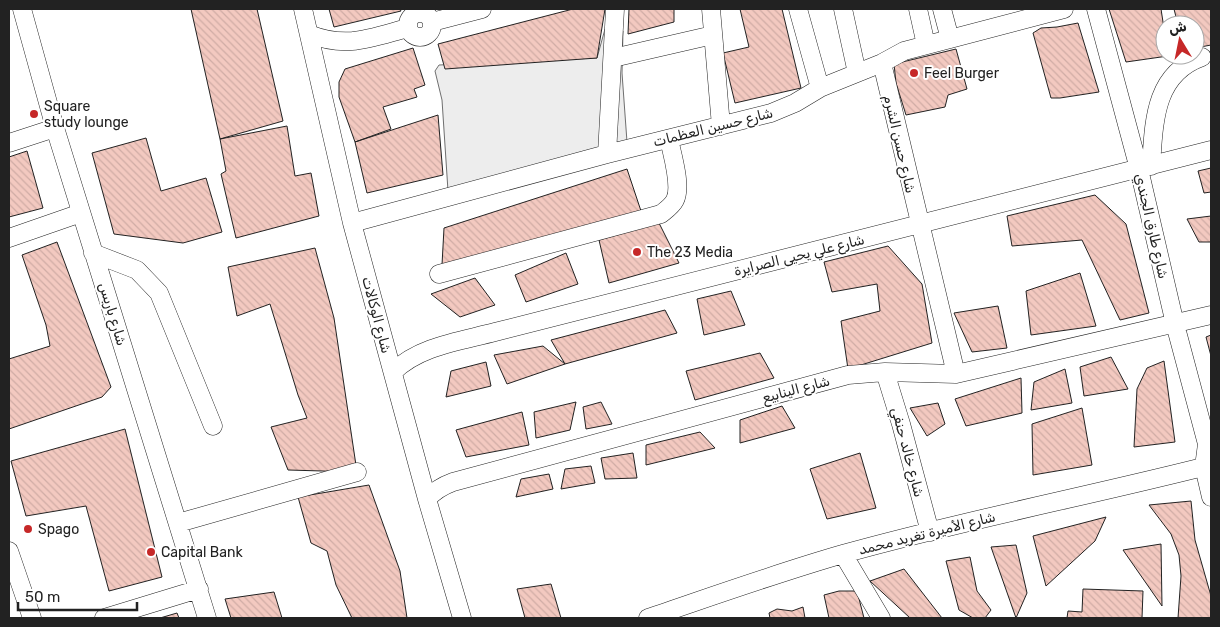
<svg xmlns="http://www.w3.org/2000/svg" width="1220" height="627" viewBox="0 0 1220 627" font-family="Rubik,'Noto Naskh Arabic',sans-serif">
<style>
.parking{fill:#ededed;stroke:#6f6f6f}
.building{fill:url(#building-back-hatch);stroke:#222}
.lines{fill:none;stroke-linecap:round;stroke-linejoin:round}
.minor-casing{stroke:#222;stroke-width:19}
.minor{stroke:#fff;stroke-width:18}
.poi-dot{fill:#c62828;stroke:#fff;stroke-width:2}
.labels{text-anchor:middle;stroke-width:4;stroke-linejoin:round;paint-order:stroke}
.poi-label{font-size:14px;fill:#222;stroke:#fff;text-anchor:start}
.street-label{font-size:14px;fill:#222;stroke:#fff}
</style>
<defs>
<pattern id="building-back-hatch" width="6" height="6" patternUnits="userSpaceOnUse" patternTransform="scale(1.25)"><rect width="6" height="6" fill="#f3c9c0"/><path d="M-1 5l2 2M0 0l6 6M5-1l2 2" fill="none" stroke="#d0aca5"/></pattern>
</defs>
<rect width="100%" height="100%" fill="#fff"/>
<path class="parking" d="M605 29 623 31 622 73 627 142 448 191 442 100 435 71 439 65 597 58Z"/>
<path class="building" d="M191 9H257L283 121 220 139Z
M329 9H400L401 11 334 27Z
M573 9H605L597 58 445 69 438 44Z
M629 9H674V22L628 34Z
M740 9H782L801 88 735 103 723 53 749 47Z
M1109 9H1161L1165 35V55L1168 56 1126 62Z
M1174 9H1211V45L1195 48V25H1178Z
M1078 23 1099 92 1060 98H1051L1033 33 1041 28 1057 27Z
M413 48 425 85 414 89 417 97 383 107 391 129 355 142 339 97V82L345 69Z
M956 49 967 89 948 95 945 107 906 115 896 83 894 64Z
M438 115 443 175 367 193 355 142Z
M287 126 295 176 311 173 319 216 236 238 221 174 226 171 220 139Z
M146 138 161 191 206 178 222 232 183 243 114 234 92 153Z
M27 151 43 208 9 217V157Z
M1211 168V192L1204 193 1198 171Z
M627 169 641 211 442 265 444 228Z
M1095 195 1126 224 1149 313 1120 320 1082 240 1012 246 1007 216Z
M1211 216V242H1199L1187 219Z
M659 223 679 263 609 283 599 240Z
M57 242 111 387 102 397 9 429V359L50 346 46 325 22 255Z
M888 246 922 284 932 343 848 369 841 321 880 311 877 284 832 292 824 262Z
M315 248 334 318 357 472 288 470 271 427 307 418 298 395 270 304 237 316 228 267Z
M566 253 578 284 526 302 515 275Z
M1080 273 1096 326 1031 335 1026 291Z
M475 278 495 305 460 317 431 294Z
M731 291 745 325 704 335 697 299Z
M998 306 1007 348 972 352 954 313Z
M665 310 677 333 565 364 551 340Z
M1211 335V356L1206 337Z
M543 346 565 364 507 384 494 355Z
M760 353 774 378 695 400 686 371Z
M1111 357 1128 389 1084 396 1080 367Z
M1164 361 1175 442 1134 447 1137 389 1147 368Z
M486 362 491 386 446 397 451 371Z
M1065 369 1072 403 1031 410 1034 382Z
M1021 378 1022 413 966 426 955 399Z
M576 402 570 430 536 438 534 412Z
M601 402 612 424 586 429 583 407Z
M938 403 945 424 927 436 910 408Z
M782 406 795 428 740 443V420Z
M1082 408 1092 465 1033 475 1032 424Z
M522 412 529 445 466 457 456 430Z
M125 429 162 577 109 591 86 506 26 516 11 461Z
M700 432 715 448 646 465V445Z
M633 453 637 478 605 479 601 458Z
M860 453 876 508 827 519 810 469Z
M591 466 595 483 561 489 565 469Z
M549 474 553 489 516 497 521 479Z
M369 485 400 571 407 618H352L336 585 327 551 311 543 298 497Z
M1191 501 1195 540 1211 596V618H1178L1181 576 1179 555 1171 534 1149 505Z
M1106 517 1095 541 1046 586 1033 536Z
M1161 544 1162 606 1123 550Z
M1016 545 1027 593 1016 618 991 547Z
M970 557 977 591 991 610 985 618H973L959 610 946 561Z
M904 569 942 618H910L870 581Z
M551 584 561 618H525L517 589Z
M1083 589 1143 591 1142 618H1067L1068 611 1082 612Z
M839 591H857L864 618H829L824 595Z
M274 592 282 618H231L225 599Z
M803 607 805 618H770L769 613 777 609 792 611Z
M177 613 179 618H160Z"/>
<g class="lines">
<defs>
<path id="minor" d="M22 9 55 128 207 618
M303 9 352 223 427 499 462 618
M711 9 721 126
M798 9 820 88
M843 9 857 73
M918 9 926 45
M942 9 950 39
M1096 9 1139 169 1175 324 1207 444 1204 467 1211 497
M408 25a12 12 0 1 1 24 0a12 12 0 1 1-24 0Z
M432 22 482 9
M309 34C347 49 370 38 408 28
M613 58 713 35
M882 63 956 374
M9 143 55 128
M607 154 615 9
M1151 166C1154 122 1154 74 1202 57
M352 223 607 154 771 113 795 103 820 88 882 63 904 51 1064 9
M9 238 81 213
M93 253 137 270 159 293 213 426
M439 274 661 214C666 210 672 206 675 200 682 186 672 154 669 139
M393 372C419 346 461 341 495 332L1211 150
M885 372 901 424 930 532
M427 499C435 490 442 486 453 482L848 375 885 372 956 374 1211 315
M178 523 357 472
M9 551 32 618
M843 554 881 618
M104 618 199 589
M648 618C713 596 777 573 843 554 964 520 1089 496 1211 465"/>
</defs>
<use href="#minor" class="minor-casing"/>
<use href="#minor" class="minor"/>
</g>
<g class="poi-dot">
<circle cx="914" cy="73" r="5"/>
<circle cx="34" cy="114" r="5"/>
<circle cx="637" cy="252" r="5"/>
<circle cx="28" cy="529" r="5"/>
<circle cx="151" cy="552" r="5"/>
</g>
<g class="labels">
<g class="poi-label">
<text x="924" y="78">Feel Burger</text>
<text x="44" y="111">Square<tspan x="44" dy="16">study lounge</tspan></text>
<text x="647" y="257">The 23 Media</text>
<text x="38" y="534">Spago</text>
<text x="161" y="557">Capital Bank</text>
</g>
<g class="street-label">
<text transform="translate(713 127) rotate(-14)" y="5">شارع حسين العظمات</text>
<text transform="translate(900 144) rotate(77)" y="5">شارع حسن الشرم</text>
<text transform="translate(1152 226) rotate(77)" y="5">شارع طارق الجندي</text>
<text transform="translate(799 255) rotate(-14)" y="5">شارع علي يحيى الصرايرة</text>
<text transform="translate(113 314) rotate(73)" y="5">شارع باريس</text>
<text transform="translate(377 315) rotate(75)" y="5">شارع الوكالات</text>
<text transform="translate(796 389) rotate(-15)" y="5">شارع الينابيع</text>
<text transform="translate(908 452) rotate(75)" y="5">شارع خالد حنفي</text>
<text transform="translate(927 533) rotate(-14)" y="5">شارع الأميرة تغريد محمد</text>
</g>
</g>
<rect width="1220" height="627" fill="none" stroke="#222222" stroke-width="20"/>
<g transform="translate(1180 40) rotate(350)"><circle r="24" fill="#ffffff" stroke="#a7a7a7"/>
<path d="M0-4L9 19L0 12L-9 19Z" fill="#c62828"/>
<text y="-8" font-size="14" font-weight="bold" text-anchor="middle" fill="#222222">ش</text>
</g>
<path d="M18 602v8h119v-8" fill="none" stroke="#222222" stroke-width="2.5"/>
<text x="25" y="602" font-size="15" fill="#222222" stroke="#ffffff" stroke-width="4" paint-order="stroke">50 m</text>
</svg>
